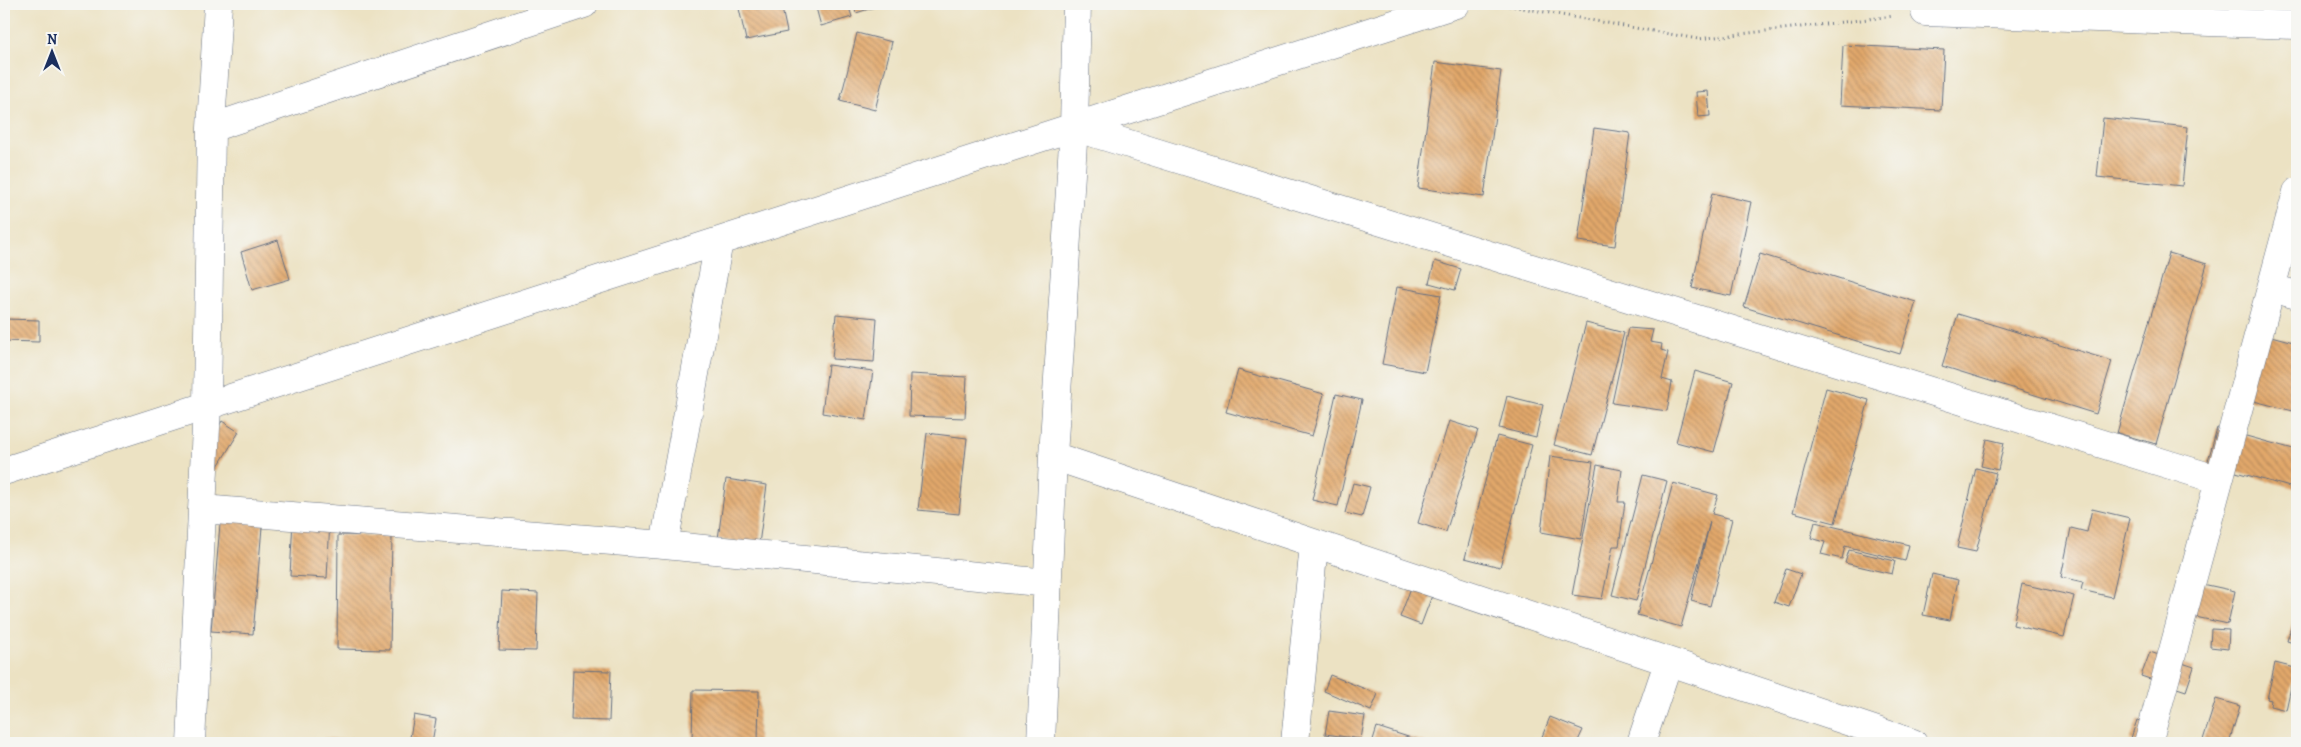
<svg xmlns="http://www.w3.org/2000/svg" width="2301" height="747" viewBox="0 0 2301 747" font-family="Alegreya,serif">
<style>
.building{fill:url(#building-back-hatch)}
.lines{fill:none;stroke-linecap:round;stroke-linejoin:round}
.street-casing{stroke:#646e81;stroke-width:29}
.path{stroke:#646e81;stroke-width:3;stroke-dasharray:1 4;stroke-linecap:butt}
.street{stroke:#fff;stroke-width:28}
</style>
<defs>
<pattern id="building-back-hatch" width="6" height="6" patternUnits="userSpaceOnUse" patternTransform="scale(1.25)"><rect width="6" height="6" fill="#e2a86a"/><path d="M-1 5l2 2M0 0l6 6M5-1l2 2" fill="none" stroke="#b6895a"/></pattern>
</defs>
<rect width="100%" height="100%" fill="#f6f6f2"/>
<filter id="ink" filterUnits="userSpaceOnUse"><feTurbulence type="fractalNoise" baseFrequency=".02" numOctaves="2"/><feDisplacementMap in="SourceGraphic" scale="10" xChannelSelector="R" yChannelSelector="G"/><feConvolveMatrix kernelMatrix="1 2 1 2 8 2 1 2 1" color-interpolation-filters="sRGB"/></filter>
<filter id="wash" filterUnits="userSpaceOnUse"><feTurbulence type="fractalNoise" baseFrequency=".0096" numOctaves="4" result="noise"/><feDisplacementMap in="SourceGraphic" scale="20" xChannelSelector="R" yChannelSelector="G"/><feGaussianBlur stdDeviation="1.12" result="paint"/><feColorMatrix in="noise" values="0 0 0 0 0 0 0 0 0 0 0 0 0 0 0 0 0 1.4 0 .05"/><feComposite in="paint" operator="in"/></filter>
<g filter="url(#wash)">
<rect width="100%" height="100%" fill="#ece2c3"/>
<g id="blocks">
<path class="building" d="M738 4H781L787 32 746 40Z
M815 4H848L852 17 821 26Z
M853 4H885L856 13Z
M857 33 892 42 875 110 840 101Z
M1843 45 1944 50 1941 110 1840 105Z
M1435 62 1501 71 1484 197 1418 188Z
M1708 91 1710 116 1698 117 1696 92Z
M2103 118 2188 127 2182 186 2097 177Z
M1594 128 1630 133 1615 246 1578 241Z
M1712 193 1751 202 1731 296 1692 288Z
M278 240 290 279 252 290 241 252Z
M2169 253 2207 264 2156 444 2117 433Z
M1760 254 1916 302 1900 354 1744 307Z
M1435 261 1461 269 1455 290 1429 283Z
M1397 287 1441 295 1425 372 1382 364Z
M836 314 877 318 874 362 832 359Z
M1958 314 2112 361 2096 414 1942 366Z
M4 319 39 320V342L4 341Z
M1586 323 1624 333 1592 455 1554 445Z
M1628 328 1653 330 1650 342 1662 344 1661 350 1668 352 1662 379 1672 382 1667 411 1612 403Z
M2260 333 2297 343V412L2242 398Z
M828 365 873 371 866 420 822 413Z
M1238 370 1324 394 1312 436 1226 412Z
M1695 371 1733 382 1714 452 1676 442Z
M910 374 967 377 965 418 909 416Z
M1826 388 1869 400 1835 523 1793 512Z
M1336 394 1362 400 1338 506 1312 500Z
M1507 396 1543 405 1536 437 1499 428Z
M222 421 239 432 215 471 199 461Z
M1449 421 1478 430 1446 532 1418 523Z
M2217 428 2297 450V489L2207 464Z
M927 433 967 438 959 514 918 510Z
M1497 436 1532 445 1500 567 1465 558Z
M1987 439 2004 443 1998 470 1981 466Z
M1550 456 1593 462 1581 539 1541 532Z
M1597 465 1622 470 1618 502H1625L1619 546H1613L1602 599 1572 595Z
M1976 468 1996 473 1976 552 1957 548Z
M1643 475 1667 481 1636 601 1612 595Z
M726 479 767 485 759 544 718 539Z
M1353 483 1370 487 1362 517 1345 513Z
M1673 483 1718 495 1712 514 1732 519 1710 606 1691 601 1710 522 1681 627 1637 615Z
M2092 509 2130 518 2112 597 2081 590 2083 582 2061 577 2071 528 2087 532Z
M221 512 263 515 253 634 211 631Z
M293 520 330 521 327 578 290 576Z
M1815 522 1909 545 1905 561 1845 546 1842 559 1821 554 1825 542 1811 538Z
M338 535 392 536 390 650 337 649Z
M1849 550 1895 561 1892 574 1845 563Z
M1786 569 1801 574 1789 607 1774 602Z
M1932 574 1958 580 1950 620 1923 615Z
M2184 580 2235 591 2228 624 2177 613Z
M2022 584 2074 596 2064 637 2013 625Z
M1412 585 1433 593 1421 625 1400 617Z
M502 591 538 593 536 651 499 650Z
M2297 607V644L2287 641Z
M2211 629 2229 630 2228 649 2210 647Z
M2150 652 2194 667 2186 691 2141 676Z
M2275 663 2295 668 2286 710 2270 706 2271 700 2267 699Z
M573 670 611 671 609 721 571 720Z
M1330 675 1378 694 1371 711 1324 691Z
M693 690 759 691 758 743H692Z
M2216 699 2240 706 2229 743H2202Z
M1329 711 1365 716 1361 739 1325 734Z
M414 715 436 719 432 743H409Z
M1550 717 1583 730 1577 743H1552L1541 739Z
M2137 720 2155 726 2137 743 2130 741Z
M1377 727 1427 743H1372Z
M324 738 371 742V743H323Z"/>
</g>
</g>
<g filter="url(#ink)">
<use href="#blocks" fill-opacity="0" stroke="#646e81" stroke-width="1"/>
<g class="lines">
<defs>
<path id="street" d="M1925 4V12L2297 25
M1074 127 2219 480
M211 128 584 4
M2271 288 2297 295
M1053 456 1913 743
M4 471 1456 4
M202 509 664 545 1048 583
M664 545 719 241
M191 743 207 406 211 128 218 4
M1041 743 1053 456 1074 127 1077 4
M1295 743 1314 544
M1641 743 1668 663
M2148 743 2297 192"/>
</defs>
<use href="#street" class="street-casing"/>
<path class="path" d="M1499 4 1698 39 1894 16"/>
<use href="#street" class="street"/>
</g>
</g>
<rect width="2301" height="747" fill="none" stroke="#f6f6f2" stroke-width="20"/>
<g transform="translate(52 52)" stroke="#f6f6f2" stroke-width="4" paint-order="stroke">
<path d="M0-4L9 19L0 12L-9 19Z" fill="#1b2f5e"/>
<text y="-8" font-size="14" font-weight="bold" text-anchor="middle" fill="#1b2f5e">N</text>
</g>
</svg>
